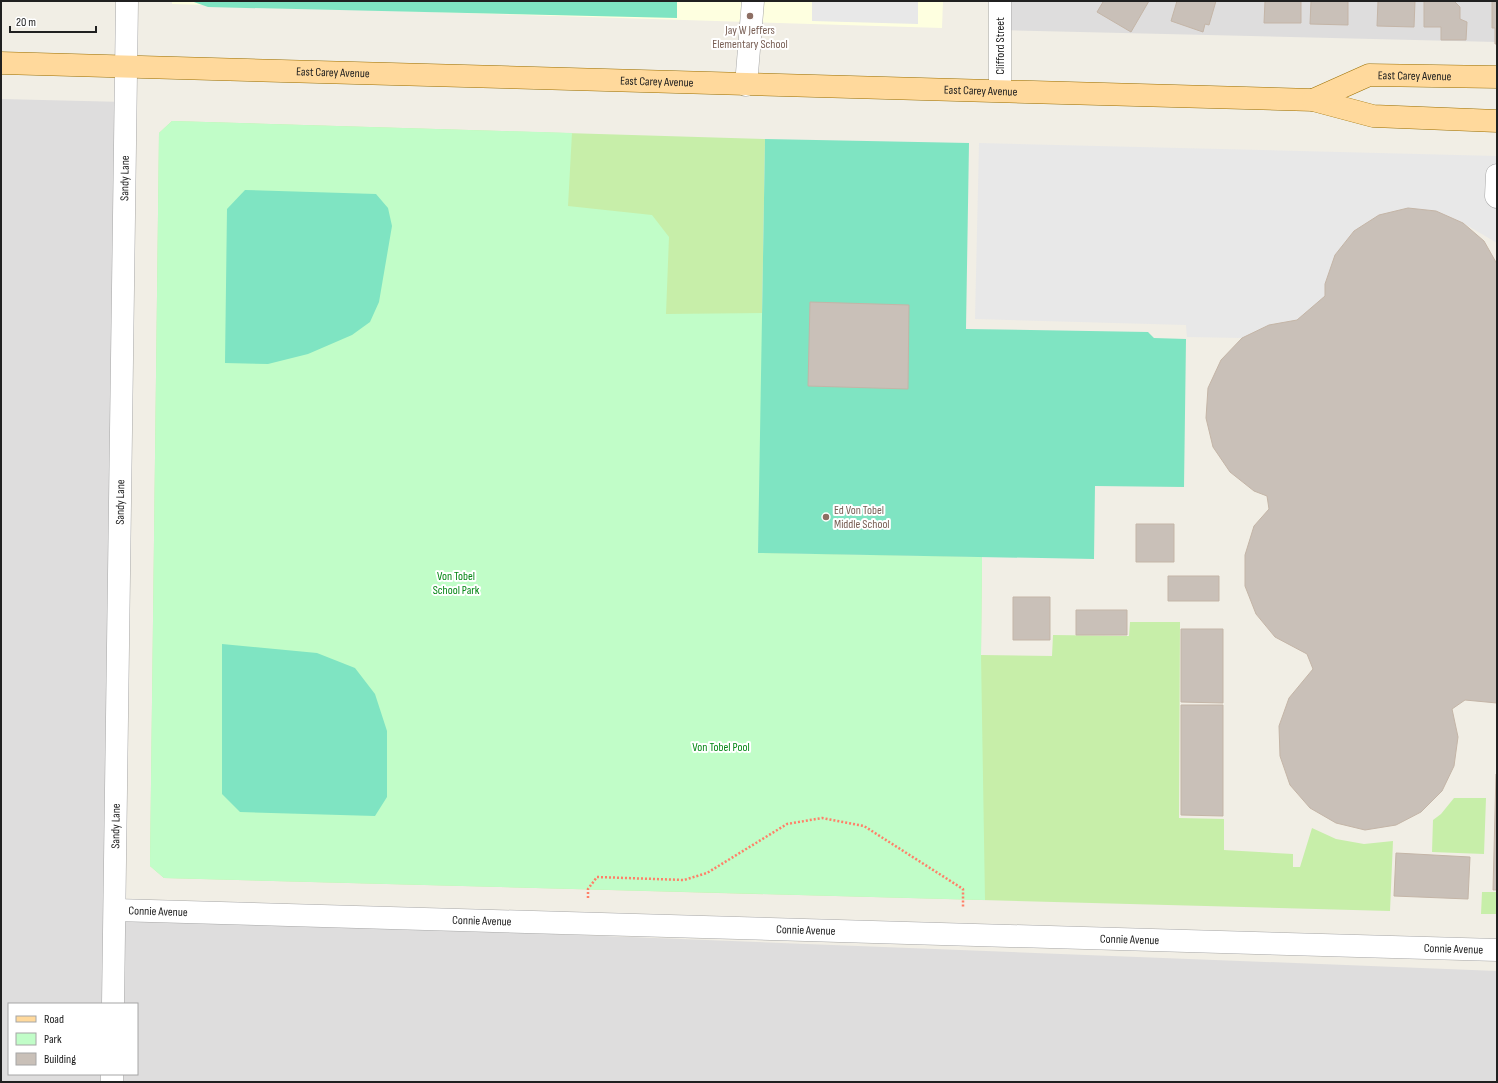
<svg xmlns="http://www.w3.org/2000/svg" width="1498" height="1083" viewBox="0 0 1498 1083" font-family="'Sofia Sans Condensed',sans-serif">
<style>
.residential{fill:#dedddd;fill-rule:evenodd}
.education{fill:#feffe0}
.grass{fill:#c7eea9}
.park{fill:#c1fdc8}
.pitch{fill:#7fe4c2}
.parking{fill:#e8e8e8}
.building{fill:#c9c0b8;stroke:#c4b5a7}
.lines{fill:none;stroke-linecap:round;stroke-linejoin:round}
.minor-casing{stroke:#a7a7a7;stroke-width:23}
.major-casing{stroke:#9b6f00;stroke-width:23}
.path{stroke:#ff7f68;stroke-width:2.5;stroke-dasharray:2 2;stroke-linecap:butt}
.minor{stroke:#fff;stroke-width:22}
.major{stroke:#ffd99c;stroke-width:22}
.education-dot{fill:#8d6e63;stroke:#fff;stroke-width:1.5}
.labels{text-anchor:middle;stroke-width:4;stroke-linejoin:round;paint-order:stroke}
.education-label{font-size:12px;fill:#785e54;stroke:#fff}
.street-label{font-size:12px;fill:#202020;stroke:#fff}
.park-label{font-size:12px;fill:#058615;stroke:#fff}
</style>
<rect width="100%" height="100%" fill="#f1eee5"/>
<path class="residential" d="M1001 1H1497V42L1000 30Z
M1 99 125 102 119 917 1497 971V1082H1ZM9 1004H137V1074H9Z"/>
<path class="education" d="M172 1H943L942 28 172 4Z"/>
<path class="grass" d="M172 121 765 139 758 553 982 557 981 655 1052 656 1053 635 1129 636 1130 622H1180L1179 818 1224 819V850L1293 854V867H1300L1312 828 1336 839 1364 844 1393 841 1390 911 164 878 150 866 159 133Z
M1454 798H1486L1484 854 1432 852 1433 820 1441 814Z
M1482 892H1497V914H1481Z"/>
<path class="park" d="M172 121 572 133 568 206 652 215 669 237 666 314 771 313 758 553 982 557 981 655 985 900 164 878 150 866 159 133Z"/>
<path class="pitch" d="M191 1H677V18L208 7Z
M765 139 969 143 966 329 1148 332 1154 338 1186 339 1184 487 1095 486 1094 559 758 553Z
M245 190 376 194 388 208 392 226 379 302 370 322 352 335 308 354 268 364 225 363 227 209Z
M222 644 317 653 355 668 375 694 387 731V797L375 816 240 812 222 794Z"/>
<path class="parking" d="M812 1H918V24L812 21Z
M979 143 1497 156V243L1463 223 1436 211 1407 208 1379 215 1354 231 1335 255 1325 296 1297 320 1269 325 1242 338 1187 337 1186 325 975 319Z"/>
<path class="building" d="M1101 1H1149L1131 32 1097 12 1103 2Z
M1177 1H1216L1209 25 1205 24 1203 32 1171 21Z
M1265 1H1301V23H1264Z
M1311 1H1348V25L1310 24Z
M1378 1H1415L1414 27 1377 26Z
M1424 1H1454L1460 7V19L1467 22 1466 40H1441V27H1424Z
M1492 1H1497V44H1495V28H1492Z
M1408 208 1436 211 1463 223 1484 241 1497 264V703L1465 700 1452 709 1458 737 1454 766 1442 791 1421 812 1396 825 1365 830 1336 823 1310 808 1290 785 1280 756 1279 726 1289 698 1313 669 1307 654 1275 637 1256 614 1245 586V555L1254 526 1269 509 1267 496 1254 491 1230 472 1213 447 1206 418 1208 388 1221 360 1242 338 1269 325 1297 320 1325 296V284L1335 255 1354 231 1379 215Z
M810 302 909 305 908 389 808 386Z
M1136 524H1174V562H1136Z
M1168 576H1219V601H1168Z
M1013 597H1050V640H1013Z
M1076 610H1127V635H1076Z
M1181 629H1223V703L1181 702Z
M1181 705H1223V816L1181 815Z
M1496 774H1497V890H1493Z
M1396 853 1470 857 1468 899 1394 896Z"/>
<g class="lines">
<defs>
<g id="minor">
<path d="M1000 1V90"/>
<path d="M746 85 753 1"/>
<path d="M1497 175 1496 196 1497 197"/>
<path id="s1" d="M115 910 1497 950"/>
<path id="s2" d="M113 1004 127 1"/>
<path d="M112 1082V1074"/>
</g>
<g id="major">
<path id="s3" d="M1 63 1313 100 1373 116 1497 121"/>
<path id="s4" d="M1313 100 1369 75 1497 77"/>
</g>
</defs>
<use href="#minor" class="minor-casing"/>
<use href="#major" class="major-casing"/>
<path class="path" d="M588 898V889L597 877 684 880 707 873 787 824 822 818 864 826 963 889V908"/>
<use href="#minor" class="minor"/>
<use href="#major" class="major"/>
</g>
<g class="education-dot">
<circle cx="750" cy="16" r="4"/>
<circle cx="826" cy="517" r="4"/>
</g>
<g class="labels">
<g class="education-label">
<text x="750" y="34">Jay W Jeffers<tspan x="750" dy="14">Elementary School</tspan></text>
<text x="834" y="514" text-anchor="start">Ed Von Tobel<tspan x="834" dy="14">Middle School</tspan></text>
</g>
<g class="street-label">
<text transform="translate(1000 46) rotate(-90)" y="4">Clifford Street</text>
<text dy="4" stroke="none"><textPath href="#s3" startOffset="332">East Carey Avenue</textPath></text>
<text dy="4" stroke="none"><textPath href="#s4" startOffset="107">East Carey Avenue</textPath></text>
<text dy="4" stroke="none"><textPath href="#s3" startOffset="656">East Carey Avenue</textPath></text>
<text dy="4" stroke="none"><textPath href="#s3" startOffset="980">East Carey Avenue</textPath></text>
<text dy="4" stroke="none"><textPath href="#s2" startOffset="826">Sandy Lane</textPath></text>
<text dy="4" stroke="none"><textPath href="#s2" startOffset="502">Sandy Lane</textPath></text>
<text dy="4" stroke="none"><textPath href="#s2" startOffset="178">Sandy Lane</textPath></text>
<text dy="4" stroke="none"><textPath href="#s1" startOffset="43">Connie Avenue</textPath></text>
<text dy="4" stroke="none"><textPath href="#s1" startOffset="367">Connie Avenue</textPath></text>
<text dy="4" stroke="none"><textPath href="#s1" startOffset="691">Connie Avenue</textPath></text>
<text dy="4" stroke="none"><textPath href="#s1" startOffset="1015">Connie Avenue</textPath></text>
<text dy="4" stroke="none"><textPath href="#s1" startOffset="1339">Connie Avenue</textPath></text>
</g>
<g class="park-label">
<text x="456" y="580">Von Tobel<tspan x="456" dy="14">School Park</tspan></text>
<text x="721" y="751">Von Tobel Pool</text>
</g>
</g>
<rect width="1498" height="1083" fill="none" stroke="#202020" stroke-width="4"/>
<rect x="8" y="1003" width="130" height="72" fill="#ffffff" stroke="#a6a6a6"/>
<rect x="16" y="1016" width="20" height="6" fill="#ffd99c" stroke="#a6a6a6"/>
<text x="44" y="1023" font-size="12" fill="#202020">Road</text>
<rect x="16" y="1033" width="20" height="12" fill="#c1fdc8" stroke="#a6a6a6"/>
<text x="44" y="1043" font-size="12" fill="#202020">Park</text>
<rect x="16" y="1053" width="20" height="12" fill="#c9c0b8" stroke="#a6a6a6"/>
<text x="44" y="1063" font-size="12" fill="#202020">Building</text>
<path d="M10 26v6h86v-6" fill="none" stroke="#202020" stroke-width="2"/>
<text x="16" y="26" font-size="12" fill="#202020" stroke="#ffffff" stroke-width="3" paint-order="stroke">20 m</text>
</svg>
